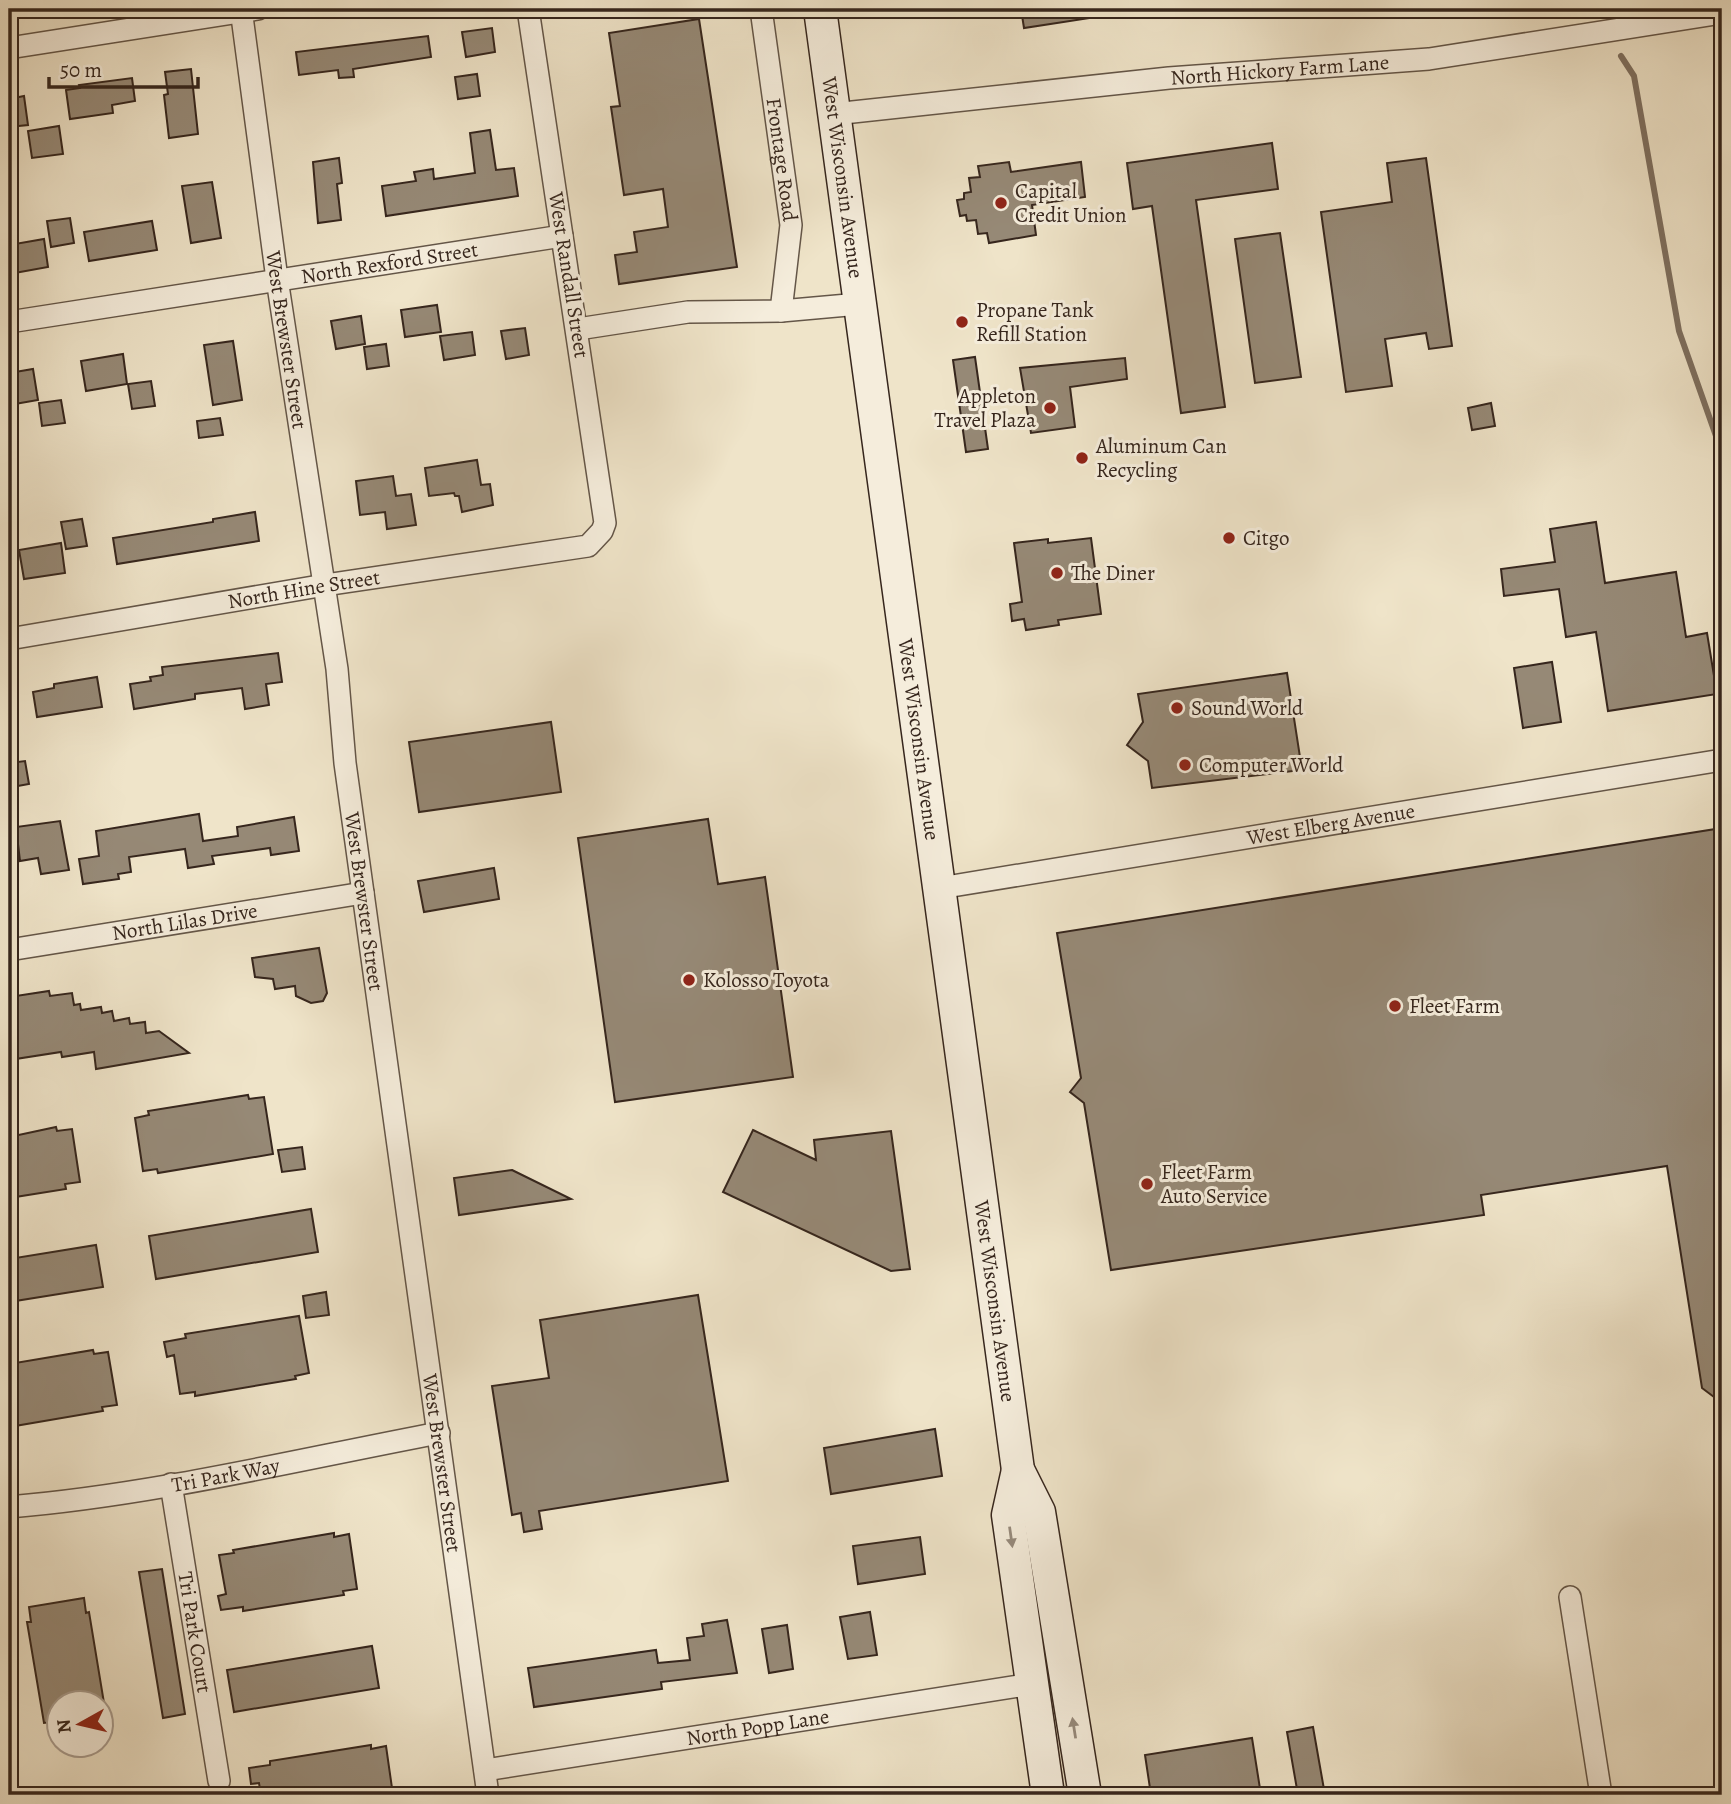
<svg xmlns="http://www.w3.org/2000/svg" width="1731" height="1804" viewBox="0 0 1731 1804" font-family="Alegreya,serif">
<style>
.lines{fill:none;stroke-linecap:round;stroke-linejoin:round}
.stream{stroke:#7f7161;stroke-width:6}
.building{fill:#968976;stroke:#36261d;stroke-width:2}
.minor-casing{stroke:#645648;stroke-width:24}
.secondary-casing{stroke:#36261d;stroke-width:35}
.minor{stroke:#f5eddc;stroke-width:21}
.secondary{stroke:#f5eddc;stroke-width:32}
.oneway{fill:#968a7c}
.poi-dot{fill:#8f2418;stroke:#f5eddc;stroke-width:2.5}
.labels{text-anchor:middle;stroke-width:6;stroke-linejoin:round;paint-order:stroke}
.street-label{font-size:21px;fill:#36261d;stroke:#f5eddc}
.poi-label{font-size:21px;fill:#36261d;stroke:#f5eddc;text-anchor:start}
</style>
<rect width="100%" height="100%" fill="#efe4c9"/>
<filter id="stains"><feTurbulence type="fractalNoise" baseFrequency=".00286" numOctaves="4"/><feColorMatrix values="0 0 0 0 .2 0 0 0 0 .09 0 0 0 0 .02 0 0 0 .5 -.17"/></filter>
<radialGradient id="worn" r=".72"><stop offset=".6" stop-color="#630" stop-opacity="0"/><stop offset="1" stop-color="#630" stop-opacity=".3"/></radialGradient>
<g class="lines">
<path class="stream" d="M1621 56 1634 76 1679 331 1722 453"/>
</g>
<path class="building" d="M1021 9H1090V18L1024 28Z
M699 19 737 267 619 284 615 255 637 252 634 232 668 227 663 189 624 195 611 107 620 106 609 33Z
M492 28 495 52 466 57 462 32Z
M428 36 431 57 353 69 354 77 339 78 338 70 299 75 296 52Z
M191 69 198 134 169 138 164 95 168 94 165 72Z
M477 74 480 96 458 99 455 77Z
M132 78 135 101 112 105 113 113 70 119 66 90 80 88 79 85Z
M24 96 28 125 9 127V99Z
M59 126 63 154 32 158 28 131Z
M490 130 496 170 514 168 518 196 386 216 382 186 416 181 414 172 433 169 434 179 475 173 470 133Z
M1272 143 1278 189 1196 200 1225 407 1181 413 1152 206 1133 209 1127 163Z
M339 158 342 183 337 184 341 220 318 223 313 162Z
M1426 158 1452 346 1429 349 1426 333 1385 339 1392 386 1346 392 1321 212 1392 202 1387 163Z
M1009 162 1011 172 1081 162 1085 197 1032 205 1036 235 989 243 987 233 978 234 976 220 967 221 966 215 960 216 957 200 964 199V193L971 192 969 178 980 177 978 166Z
M212 182 221 238 191 243 182 186Z
M70 218 74 243 51 247 47 221Z
M152 221 157 250 89 261 84 232Z
M1280 233 1301 377 1255 383 1235 239Z
M44 239 48 267 9 274V245Z
M437 305 441 332 405 337 401 310Z
M361 316 365 344 336 349 331 321Z
M525 328 529 355 506 359 501 331Z
M472 332 475 355 444 360 440 336Z
M233 341 242 400 213 405 204 345Z
M386 344 389 366 367 369 364 347Z
M123 354 127 384 86 391 81 361Z
M975 357 988 449 966 452 953 360Z
M1125 358 1127 379 1070 387 1075 427 1031 433 1020 368Z
M33 369 38 400 9 405V373Z
M151 381 155 406 132 409 128 384Z
M61 400 65 423 42 426 39 403Z
M1491 403 1495 426 1472 430 1468 408Z
M220 418 223 435 199 438 197 421Z
M477 460 481 485 490 484 493 505 462 512 459 496H455L454 493 429 496 425 468Z
M393 476 396 496 411 494 416 525 387 529 385 512 360 515 356 481Z
M255 512 259 541 117 564 113 538 213 522V519Z
M82 519 87 546 66 549 61 522Z
M1596 522 1605 583 1676 572 1686 637 1707 633 1717 694 1608 711 1596 632 1566 637 1559 589 1504 596 1501 569 1555 562 1550 529Z
M1091 538 1101 614 1058 620 1059 625 1026 630 1024 619 1012 621 1010 604 1022 602 1014 543 1048 539V543Z
M61 543 65 573 24 579 19 550Z
M278 653 282 682 266 684 269 705 245 709 242 688 195 694V699L134 709 130 684 151 681 150 677 163 675 162 667Z
M1552 662 1561 722 1523 728 1514 668Z
M1287 673 1302 770 1152 788 1148 761 1127 745 1143 722 1138 694Z
M97 677 102 707 37 717 33 692 54 688V684Z
M551 722 561 792 419 812 409 742Z
M25 761 29 784 12 787 9 763Z
M199 814 203 841 238 836 237 827 294 817 299 851 271 855 270 848 212 856 214 864 188 868 185 849 129 857 131 872 118 874 119 879 83 884 79 859 99 856 96 831Z
M708 819 718 884 765 877 793 1077 615 1102 578 838Z
M60 821 69 870 41 874 38 858 20 861 16 827Z
M1722 828V1403L1702 1388 1667 1166 1481 1195 1484 1215 1111 1270 1084 1103 1070 1092 1081 1078 1057 933Z
M494 868 499 899 424 912 418 881Z
M319 948 327 993 323 1001 311 1003 296 996 295 986 275 989 273 979 255 977 252 958Z
M49 991 50 996 72 993 74 1005 80 1004 81 1010 101 1007 102 1013 112 1011 114 1021 129 1018 130 1024 145 1022 146 1033 159 1031 189 1053 96 1069 94 1052 62 1057 61 1052 9 1060V997Z
M248 1095 249 1099 264 1097 273 1154 158 1173 157 1169 143 1171 135 1118 149 1115 148 1111Z
M56 1127 57 1131 72 1129 80 1182 65 1184 66 1189 9 1198V1137Z
M753 1130 816 1160 814 1140 891 1131 910 1269 891 1271 723 1192Z
M302 1147 305 1169 282 1172 278 1150Z
M512 1170 571 1199 459 1215 454 1178Z
M311 1209 318 1252 156 1279 149 1236Z
M96 1245 103 1287 9 1302V1259Z
M326 1292 329 1315 306 1318 303 1296Z
M698 1295 728 1481 539 1511 542 1529 524 1532 521 1513 512 1515 492 1386 549 1378 540 1320Z
M299 1316 309 1373 295 1376 296 1379 195 1396V1392L180 1394 174 1355 167 1357 164 1342 186 1338 185 1334Z
M93 1350 94 1354 108 1352 117 1405 102 1407 103 1411 9 1427V1364Z
M935 1429 942 1476 831 1494 824 1448Z
M334 1533V1537L349 1534 357 1589 343 1591 344 1595 243 1611V1607L221 1610 218 1596 226 1594 219 1555 234 1553 233 1550Z
M920 1537 925 1574 858 1584 853 1546Z
M162 1569 185 1714 163 1718 139 1572Z
M84 1598 86 1613 89 1612 104 1703H60V1721L44 1723 27 1622H31L29 1607Z
M870 1612 877 1655 848 1659 840 1617Z
M727 1620 737 1673 661 1682 662 1689 534 1707 528 1668 656 1650 658 1663 690 1660 687 1638 704 1636 702 1624Z
M787 1625 793 1669 769 1673 762 1629Z
M372 1646 379 1688 234 1712 227 1670Z
M1313 1727 1325 1795H1298L1287 1732Z
M1252 1738 1261 1795H1151L1145 1755Z
M371 1745V1749L386 1746 393 1795H261L259 1783 251 1784 249 1768 270 1765V1761Z"/>
<g class="lines">
<defs>
<g id="minor">
<path id="s1" d="M241 9 277 279 337 669 345 763 488 1795"/>
<path id="s2" d="M761 9 791 225 781 311"/>
<path d="M9 48 258 9"/>
<path id="s3" d="M834 114 1169 78 1429 59 1722 13"/>
<path id="s4" d="M9 322 562 236"/>
<path d="M578 329 688 312 781 311 859 304"/>
<path id="s5" d="M9 639 325 585 588 546 602 531 605 523 528 9"/>
<path id="s6" d="M940 888 1722 760"/>
<path id="s7" d="M9 950 363 893"/>
<path id="s8" d="M171 1484 219 1781"/>
<path id="s9" d="M9 1507C153 1495 296 1460 439 1433"/>
<path d="M1570 1597 1601 1795"/>
<path id="s10" d="M485 1770 1032 1684"/>
</g>
<g id="secondary">
<path id="s11" d="M820 9 1018 1470 1039 1512 1085 1795"/>
<path d="M1018 1470 1008 1515 1048 1795"/>
</g>
</defs>
<use href="#minor" class="minor-casing"/>
<use href="#secondary" class="secondary-casing"/>
<use href="#minor" class="minor"/>
<use href="#secondary" class="secondary"/>
</g>
<defs><path id="oneway-solid" d="M-6-.8H1V-3.2L6.5 0L1 3.2V.8H-6Z" transform="scale(1.75)"/></defs>
<g class="oneway">
<use href="#oneway-solid" transform="translate(1011 1537) rotate(82)"/>
<use href="#oneway-solid" transform="translate(1074 1728) rotate(-99)"/>
</g>
<g class="poi-dot">
<circle cx="1001" cy="203" r="7"/>
<circle cx="962" cy="322" r="7"/>
<circle cx="1050" cy="408" r="7"/>
<circle cx="1082" cy="458" r="7"/>
<circle cx="1229" cy="538" r="7"/>
<circle cx="1057" cy="573" r="7"/>
<circle cx="1177" cy="708" r="7"/>
<circle cx="1185" cy="765" r="7"/>
<circle cx="689" cy="980" r="7"/>
<circle cx="1395" cy="1006" r="7"/>
<circle cx="1147" cy="1184" r="7"/>
</g>
<g class="labels">
<g class="street-label">
<text dy="7" stroke="none"><textPath href="#s3" startOffset="448">North Hickory Farm Lane</textPath></text>
<text dy="7" stroke="none"><textPath href="#s2" startOffset="152">Frontage Road</textPath></text>
<text dy="7" stroke="none"><textPath href="#s11" startOffset="170">West Wisconsin Avenue</textPath></text>
<text dy="7" stroke="none"><textPath href="#s4" startOffset="385">North Rexford Street</textPath></text>
<text transform="translate(569 275) rotate(81)" y="7">West Randall Street</text>
<text dy="7" stroke="none"><textPath href="#s1" startOffset="334">West Brewster Street</textPath></text>
<text dy="7" stroke="none"><textPath href="#s5" startOffset="299">North Hine Street</textPath></text>
<text dy="7" stroke="none"><textPath href="#s11" startOffset="737">West Wisconsin Avenue</textPath></text>
<text dy="7" stroke="none"><textPath href="#s6" startOffset="396">West Elberg Avenue</textPath></text>
<text dy="7" stroke="none"><textPath href="#s1" startOffset="901">West Brewster Street</textPath></text>
<text dy="7" stroke="none"><textPath href="#s7" startOffset="178">North Lilas Drive</textPath></text>
<text dy="7" stroke="none"><textPath href="#s11" startOffset="1304">West Wisconsin Avenue</textPath></text>
<text dy="7" stroke="none"><textPath href="#s1" startOffset="1468">West Brewster Street</textPath></text>
<text dy="7" stroke="none"><textPath href="#s9" startOffset="219">Tri Park Way</textPath></text>
<text dy="7" stroke="none"><textPath href="#s8" startOffset="150">Tri Park Court</textPath></text>
<text dy="7" stroke="none"><textPath href="#s10" startOffset="276">North Popp Lane</textPath></text>
</g>
<g class="poi-label">
<text x="1015" y="198">Capital<tspan x="1015" dy="24">Credit Union</tspan></text>
<text x="976" y="317">Propane Tank<tspan x="976" dy="24">Refill Station</tspan></text>
<text x="1036" y="403" text-anchor="end">Appleton<tspan x="1036" dy="24">Travel Plaza</tspan></text>
<text x="1096" y="453">Aluminum Can<tspan x="1096" dy="24">Recycling</tspan></text>
<text x="1243" y="545">Citgo</text>
<text x="1071" y="580">The Diner</text>
<text x="1191" y="715">Sound World</text>
<text x="1199" y="772">Computer World</text>
<text x="703" y="987">Kolosso Toyota</text>
<text x="1409" y="1013">Fleet Farm</text>
<text x="1161" y="1179">Fleet Farm<tspan x="1161" dy="24">Auto Service</tspan></text>
</g>
</g>
<rect width="1731" height="1804" fill="none" stroke="#efe4c9" stroke-width="35"/>
<rect x="10" y="10" width="1710" height="1783" fill="none" stroke="#36261d" stroke-width="3.5"/>
<rect x="18" y="18" width="1696" height="1769" fill="none" stroke="#36261d" stroke-width="2"/>
<g transform="translate(80 1724) rotate(262)"><circle r="33" fill="#f5eddc" stroke="#a99d90" stroke-width="2"/>
<path d="M0-5L12 26L0 18L-12 26Z" fill="#8f2418"/>
<text y="-10" font-size="19" font-weight="bold" text-anchor="middle" fill="#36261d">N</text>
</g>
<path d="M49 77v10h149v-10" fill="none" stroke="#36261d" stroke-width="3.5"/>
<text x="60" y="77" font-size="21" fill="#36261d" stroke="#f5eddc" stroke-width="5" paint-order="stroke">50 m</text>
<rect width="100%" height="100%" filter="url(#stains)"/>
<rect width="100%" height="100%" fill="url(#worn)"/>
</svg>
